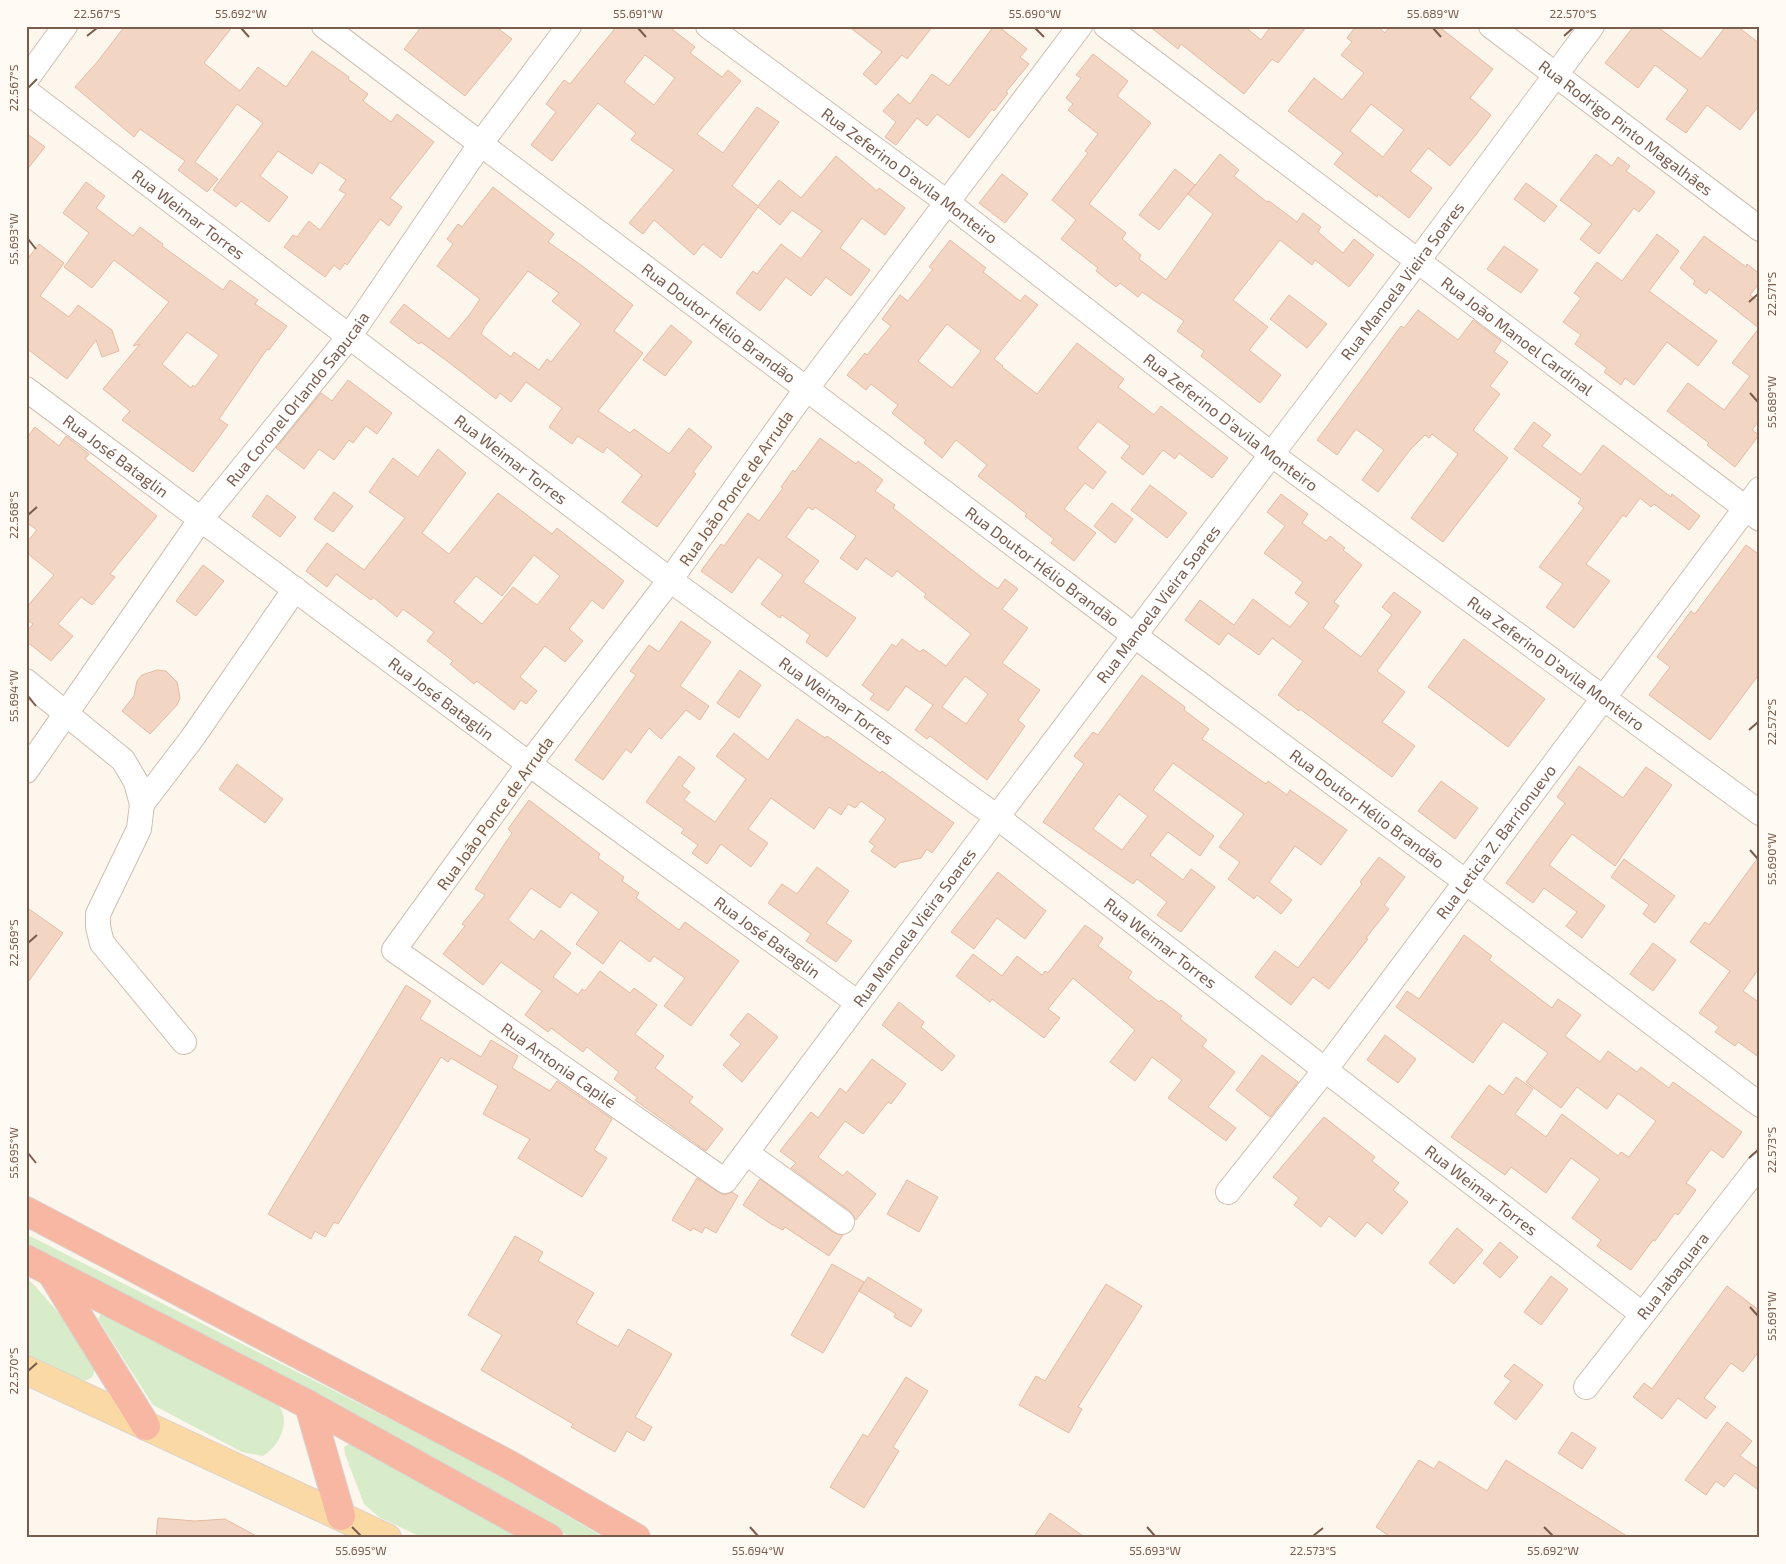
<svg xmlns="http://www.w3.org/2000/svg" width="1786" height="1564" viewBox="0 0 1786 1564" font-family="'Exo 2',sans-serif">
<style>
.green{fill:#d8ecc9}
.building{fill:#f3d5c3;stroke:#e6bba3;fill-rule:evenodd}
.lines{fill:none;stroke-linecap:round;stroke-linejoin:round}
.minor-casing{stroke:#d1beb0;stroke-width:26}
.major-casing{stroke:#dad1cd;stroke-width:30}
.highway-casing{stroke:#dad1cd;stroke-width:30}
.minor{stroke:#fff;stroke-width:24}
.major{stroke:#fbd9a5;stroke-width:28}
.highway{stroke:#f7b7a3;stroke-width:28}
.ticks{fill:none;stroke:#7a5c4d;stroke-width:2}
.labels{text-anchor:middle;stroke-width:4;stroke-linejoin:round;paint-order:stroke}
.street-label{font-size:16px;fill:#7a5c4d;stroke:#fffaf3}
.neatline{fill:none;stroke:#7a5c4d;stroke-width:2}
.ticks-label{font-size:12px;text-anchor:middle;fill:#7a5c4d}
</style>
<rect width="100%" height="100%" fill="#fdf6ec"/>
<path class="green" d="M26 1234 476 1463 605 1538H572L466 1476 332 1403 26 1247Z
M26 1277C41 1291 94 1351 94 1370 95 1380 84 1381 77 1381L26 1358Z
M101 1314 278 1405C292 1420 279 1447 263 1456L242 1452 153 1405 98 1319Z
M351 1443 359 1446 520 1538H423L379 1517 364 1504 345 1454 344 1447Z"/>
<path class="building" d="M125 26H233L204 63 240 91 258 67 286 87 312 51 349 77 348 79 368 94 363 101 391 122 397 114 434 142 390 198 402 207 389 226 380 219 347 265 345 263 340 270 334 265 325 277 284 247 293 235 297 237 309 221 320 230 346 194 339 190 346 180 320 162 312 174 278 151 260 176 288 197 269 222 241 201 236 207 213 190 263 123 237 104 195 162 218 179 207 192 178 170 185 161 140 129 134 137 75 87 98 61Z
M422 26H495L512 39 465 96 404 49Z
M617 26H668L695 47 690 53 722 77 728 70 741 81 697 134 723 153 757 107 779 122 732 186 758 206 779 180 801 198 836 156 877 191 879 188 905 208 885 235 862 218 840 248 870 270 851 296 826 277 811 296 786 277 760 311 736 293 753 271 757 274 781 244 801 259 822 231 792 210 780 225 758 207 721 258 703 244 694 255 654 220 643 234 629 223 674 170 631 140 636 133 598 103 552 161 531 145 556 112 546 104 564 80 570 84ZM645 55 675 78 654 105 624 82Z
M848 26H933L907 59 902 55 876 85 863 74 882 52Z
M994 26H998L1027 49 1020 57 1029 64 1006 92 1008 93 994 111 992 109 969 138 937 114 927 126 917 118 896 145 885 137 896 122 883 111 898 94 910 104 932 74 949 86Z
M1149 26H1244L1261 40 1271 26H1307L1278 63 1272 59 1244 94 1181 44 1178 49Z
M1356 26H1377L1385 33 1390 26H1438L1493 69 1470 98 1491 115 1475 136 1450 166 1428 148 1410 171 1432 188 1409 218 1378 194 1377 197 1334 164 1343 153 1288 111 1314 78 1342 100 1364 73 1341 55 1352 42 1347 38ZM1371 104 1404 130 1383 157 1350 131Z
M1634 26H1656L1701 59 1726 26H1737L1760 44V104L1740 130 1707 105 1686 133 1666 119 1688 90 1655 65 1638 88 1605 63Z
M1093 54 1128 81 1117 96 1151 123 1089 204 1126 233 1122 239 1141 255 1139 259 1166 280 1213 214 1188 194 1220 154 1239 170 1234 176 1267 202 1269 201 1297 222 1303 213 1321 227 1318 232 1343 253 1354 239 1374 255 1349 287 1315 260 1312 265 1280 240 1233 300 1268 327 1249 350 1281 375 1260 403 1201 356 1204 351 1177 331 1184 321 1142 292 1138 297 1120 283 1116 287 1096 271 1098 268 1061 239 1076 220 1052 200 1088 153 1085 151 1098 134 1068 110 1073 104 1066 98 1081 78 1076 75Z
M26 133 45 147 26 171Z
M1596 154 1612 166 1618 157 1630 166 1626 171 1655 192 1639 212 1634 208 1599 254 1580 239 1592 224 1560 200Z
M1175 169 1195 185 1159 230 1139 215Z
M1002 174 1028 194 1005 223 979 203Z
M86 182 105 196 96 208 133 236 140 227 163 244 162 246 223 290 230 280 258 300 255 304 287 326 269 350 267 349 219 419 228 425 193 472 122 420 130 411 103 389 140 344 133 346 169 302 114 260 92 288 64 267 89 233 63 213ZM187 332 219 355 195 387 193 385 191 388 162 364Z
M1526 183 1557 206 1544 222 1514 199Z
M493 187 554 234 548 242 581 265 633 305 614 331 643 353 598 411 630 433 634 429 669 454 689 428 712 447 693 472 696 474 657 527 622 502 642 475 607 447 603 453 578 436 572 444 549 427 562 408 526 382 511 402 500 393 496 399 451 364 421 342 419 344 390 322 404 304 449 339 470 314 480 299 437 266 453 244 447 239 458 224 462 227ZM528 271 559 293 552 301 581 324 551 362 547 359 539 370 514 352 511 357 481 334 485 326Z
M1657 234 1679 251 1649 291 1717 341 1698 366 1667 342 1634 385 1625 378 1621 385 1604 372 1607 368 1575 344 1581 335 1563 322 1581 298 1574 293 1597 262 1622 281Z
M1704 236 1746 267 1747 264 1760 274V282L1750 295 1760 302V419L1752 430 1759 435 1735 467 1707 445 1709 443 1667 411 1688 383 1724 410 1750 376 1732 363 1759 328 1709 289 1706 294 1693 284 1695 281 1680 268Z
M950 240 986 268 983 272 1020 301 1025 295 1038 305 994 359 1003 366 1002 367 1037 394 1077 343 1124 379 1118 387 1154 415 1161 406 1228 458 1212 478 1179 453 1175 459 1163 450 1143 475 1121 458 1130 446 1098 421 1077 448 1106 472 1093 489 1085 483 1064 509 1096 533 1074 561 1051 543 1054 539 1025 516 1027 514 978 476 987 465 956 440 942 458 924 443 926 440 892 413 898 405 871 384 866 390 847 375 865 353 867 355 891 326 882 319 900 295 908 301 933 269 929 267ZM947 324 981 351 952 388 918 361Z
M39 244 64 263 40 296 69 317 78 305 112 330 119 351 102 357 96 340 67 379 26 348V261Z
M1504 246 1538 270 1521 293 1487 269Z
M1289 295 1327 324 1307 348 1270 319Z
M1418 310 1458 340 1473 320 1501 341 1494 352 1508 362 1490 386 1500 394 1473 430 1508 458 1443 542 1411 518 1458 454 1432 434 1429 438 1425 435 1410 450 1378 492 1362 480 1384 450 1356 429 1337 455 1317 440 1401 326 1404 328Z
M671 325 692 342 665 376 643 360Z
M348 380 392 413 377 434 366 426 353 443 349 440 334 460 319 449 304 469 276 448 321 393 332 401Z
M1534 422 1551 435 1542 446 1581 475 1603 445 1671 497 1672 494 1700 516 1689 530 1654 504 1651 507 1640 498 1626 517 1623 515 1586 564 1610 581 1574 628 1546 607 1563 584 1539 567 1584 508 1578 503 1581 499 1514 449Z
M35 427 59 446 66 436 89 454 85 459 157 516 110 574 115 577 92 605 81 597 58 624 73 636 51 661 26 641V632L33 624 26 619V608L54 575 26 552V543L37 530 26 522V439Z
M820 438 856 464 858 461 883 480 875 491 895 505 893 508 985 580 998 589 1005 579 1018 589 1002 609 1028 628 1002 663 1040 690 1018 720 1025 726 987 780 930 736 927 739 915 730 933 705 906 686 888 711 870 699 874 694 862 685 892 644 896 647 902 639 920 652 923 649 946 666 971 634 924 597 926 594 897 571 892 577 866 558 857 570 840 558 856 536 815 507 813 510 808 507 786 537 819 561 803 582 856 618 827 657 806 642 810 635 782 615 780 618 761 604 783 575 758 557 732 593 701 571 721 544 724 546 748 513 759 521 783 488 781 487 793 470 795 472ZM965 676 988 694 966 724 942 707Z
M438 449 466 473 422 533 449 554 498 493 552 534 557 528 624 581 603 609 592 600 569 629 583 641 565 662 545 646 520 677 537 691 526 704 521 700 514 710 477 681 474 684 450 664 453 661 427 641 434 632 403 609 397 617 373 597 371 600 336 574 327 587 306 571 327 543 364 570 405 518 369 492 393 458 418 477ZM534 555 560 576 537 605 513 587 482 624 454 602 476 576 502 596Z
M1150 485 1187 513 1167 538 1131 510Z
M334 492 353 506 333 532 314 519Z
M1281 494 1308 514 1302 523 1326 541 1330 536 1345 548 1343 550 1362 565 1334 602 1339 606 1323 628 1361 657 1392 615 1382 607 1394 592 1421 612 1377 671 1405 692 1382 722 1415 746 1392 777 1300 709 1299 711 1278 695 1303 661 1272 638 1259 655 1228 633 1219 645 1185 620 1200 600 1234 625 1253 599 1290 627 1309 603 1295 593 1303 582 1264 553 1285 526 1267 512Z
M267 495 296 517 280 537 252 516Z
M1112 503 1133 519 1115 543 1094 526Z
M1746 545 1760 555V673L1710 740 1649 695 1670 667 1657 657 1691 611 1695 614Z
M203 565 224 581 196 616 176 601Z
M681 621 711 642 680 686 709 706 700 720 686 710 661 739 649 728 631 753 626 749 603 780 575 760 636 675 630 671 649 645 659 652Z
M1464 639 1545 699 1508 747 1428 687Z
M157 670 166 671 177 682 180 698 177 705 150 734 122 711 134 696 137 681 142 675Z
M740 670 761 685 739 718 717 703Z
M1142 675 1185 707 1184 710 1209 729 1202 739 1266 784 1268 781 1287 795 1290 790 1347 830 1321 865 1295 846 1269 882 1292 900 1281 914 1257 895 1254 899 1228 879 1240 862 1219 847 1244 814 1173 763 1153 790 1214 836 1200 856 1168 832 1150 855 1183 880 1191 869 1215 887 1181 932 1157 915 1167 902 1137 879 1133 884 1043 822 1084 764 1074 756 1093 732 1098 735ZM1119 794 1148 816 1122 850 1093 829Z
M797 719 825 738 827 736 880 773 882 771 954 823 932 853 927 849 921 858 899 863 895 868 871 851 875 846 869 842 886 819 861 801 855 808 848 804 841 815 829 807 814 829 771 798 748 829 768 843 751 867 721 844 707 864 692 853 698 845 681 833 684 829 646 802 679 756 695 768 682 786 690 792 684 800 715 822 746 779 716 756 725 745 734 733 768 760Z
M237 764 283 799 265 823 219 789Z
M1579 766 1623 798 1646 767 1672 785 1615 866 1572 834 1549 865 1605 906 1582 938 1566 926 1577 912 1544 888 1533 903 1506 883 1565 803 1557 797Z
M1441 781 1478 808 1455 839 1418 811Z
M529 800 600 854 598 858 624 877 622 881 639 893 636 898 679 930 685 922 739 961 691 1026 664 1006 685 978 654 956 650 962 620 940 603 964 576 944 599 912 571 892 560 908 531 888 508 920 534 940 541 930 571 953 553 977 578 995 582 989 585 991 600 971 630 993 634 988 657 1005 635 1034 664 1056 655 1068 693 1097 689 1102 723 1129 706 1151 635 1100 638 1098 614 1079 619 1072 587 1047 583 1052 551 1028 548 1032 525 1015 542 991 501 962 483 985 443 954 465 926 462 924 485 895 475 889 512 833 508 829Z
M1760 855V967L1743 991 1760 1003V1058L1738 1042 1735 1046 1715 1032 1719 1027 1699 1013 1730 971 1690 942 1705 922 1709 925Z
M1379 857 1405 877 1384 905 1389 909 1366 938 1368 939 1329 989 1313 977 1291 1005 1255 977 1275 951 1298 968 1362 884 1360 882Z
M1624 859 1675 896 1655 923 1643 914 1649 905 1611 877Z
M817 867 849 891 826 923 852 941 836 962 806 941 811 934 768 903 782 884 797 894Z
M998 872 1046 911 1025 939 997 918 974 949 951 932Z
M26 907 63 933 26 985Z
M1085 925 1103 938 1098 946 1132 972 1128 978 1159 1002 1161 1000 1182 1016 1180 1019 1207 1040 1202 1046 1235 1072 1208 1107 1236 1128 1226 1141 1168 1098 1182 1080 1152 1057 1135 1081 1110 1062 1135 1030 1073 978 1048 1009 1060 1018 1044 1038 992 999 990 1002 956 976 973 954 1002 976 1017 956 1042 975 1045 971 1048 973Z
M1464 935 1492 956 1489 960 1552 1008 1558 999 1581 1015 1565 1036 1600 1062 1608 1051 1637 1072 1641 1067 1669 1088 1673 1082 1742 1132 1723 1158 1711 1149 1686 1183 1696 1190 1678 1215 1675 1213 1655 1241 1653 1240 1631 1270 1597 1246 1601 1240 1572 1218 1600 1179 1571 1158 1546 1193 1511 1167 1505 1175 1451 1137 1489 1085 1503 1095 1516 1077 1533 1089 1515 1114 1546 1137 1562 1114 1618 1156 1621 1152 1629 1157 1656 1121 1618 1093 1607 1109 1577 1087 1561 1108 1526 1082 1548 1053 1503 1021 1473 1063 1396 1007 1407 991 1419 999Z
M1653 943 1676 960 1653 991 1630 974Z
M406 985 431 1001 420 1019 481 1057 491 1040 518 1056 512 1068 550 1091 557 1081 612 1119 594 1150 607 1158 582 1197 518 1158 530 1139 483 1114 498 1086 451 1058 448 1062 441 1057 338 1224 334 1222 325 1237 315 1231 311 1239 268 1214Z
M899 1002 924 1022 921 1027 955 1056 942 1071 882 1025Z
M748 1013 778 1037 742 1082 723 1065 741 1044 730 1035Z
M1385 1035 1416 1059 1398 1083 1367 1060Z
M1262 1055 1298 1082 1270 1117 1236 1090Z
M872 1059 906 1084 891 1104 888 1102 863 1134 845 1121 818 1157 843 1176 847 1171 876 1194 856 1220 850 1211 791 1168 796 1163 780 1151 811 1112 818 1118 840 1088 846 1093Z
M1324 1117 1375 1157 1372 1161 1399 1183 1393 1190 1408 1202 1382 1234 1367 1222 1355 1237 1329 1216 1321 1227 1294 1205 1299 1198 1273 1177Z
M697 1178 718 1192 724 1195 732 1192 738 1196 716 1233 705 1227 702 1233 693 1228 691 1231 672 1220Z
M760 1179 834 1233 843 1235 829 1256 785 1227 783 1230 771 1224 743 1205Z
M907 1180 938 1197 919 1232 887 1214Z
M1457 1228 1483 1250 1454 1284 1429 1263Z
M515 1236 543 1252 538 1261 594 1293 576 1323 618 1347 628 1329 672 1354 635 1417 652 1427 644 1441 627 1431 615 1452 571 1427 573 1424 481 1370 502 1335 468 1315Z
M1500 1242 1518 1257 1500 1278 1483 1263Z
M832 1264 864 1282 823 1353 791 1335Z
M1551 1276 1568 1289 1541 1325 1524 1312Z
M868 1277 922 1310 911 1327 894 1317 896 1314 859 1291Z
M1106 1284 1142 1306 1078 1407 1082 1409 1069 1433 1019 1405 1036 1376 1045 1381Z
M1727 1286 1760 1311V1350L1743 1372 1731 1363 1704 1398 1716 1407 1706 1419 1678 1398 1662 1419 1633 1397 1644 1383 1652 1389Z
M1514 1364 1543 1385 1516 1420 1494 1403 1511 1381 1504 1376Z
M906 1377 928 1391 893 1447 899 1451 864 1508 830 1487 863 1434 868 1437Z
M1727 1422 1752 1441 1740 1456 1760 1470V1491L1735 1473 1724 1487 1716 1481 1706 1495 1685 1480Z
M1572 1432 1596 1448 1582 1469 1558 1453Z
M1419 1460 1434 1469 1439 1461 1487 1491 1506 1460 1630 1538H1392L1376 1527Z
M1050 1513 1086 1538H1033Z
M158 1518 195 1521 225 1519 260 1538H156Z"/>
<g class="lines">
<defs>
<g id="minor">
<path id="s1" d="M324 26 1135 636 1466 882 1760 1105"/>
<path id="s2" d="M708 26 948 203 1271 454 1760 813"/>
<path id="s3" d="M1080 26 807 388 670 580 529 764 394 950 725 1181 997 817 1417 262 1592 26"/>
<path id="s4" d="M1106 26 1760 519"/>
<path id="s5" d="M1491 26 1760 229"/>
<path d="M26 80 65 26"/>
<path id="s6" d="M26 91 670 580 997 817 1642 1314"/>
<path id="s7" d="M26 389 529 764 858 1003"/>
<path d="M26 681 123 760 136 782 142 804 139 829 98 914V927L102 943 184 1042"/>
<path id="s8" d="M26 771 201 519 349 337 481 143 569 26"/>
<path d="M142 804 193 737 295 589"/>
<path d="M748 1154 842 1222"/>
<path id="s9" d="M1228 1192 1325 1070 1760 489"/>
<path id="s10" d="M1586 1387 1760 1164"/>
</g>
<path id="major" d="M26 1370 387 1538"/>
<path id="highway" d="M26 1211 506 1463 636 1538
M26 1259 309 1405 549 1538
M51 1272 146 1426
M309 1405 341 1516"/>
</defs>
<use href="#minor" class="minor-casing"/>
<use href="#major" class="major-casing"/>
<use href="#highway" class="highway-casing"/>
<use href="#minor" class="minor"/>
<use href="#major" class="major"/>
<use href="#highway" class="highway"/>
</g>
<path class="ticks" d="M241 28 249 37M638 28 646 37M1035 28 1044 37M1433 28 1441 37M87 36 97 28M1564 36 1573 28M28 88 37 79M28 239 36 249M1749 302 1758 294M1750 393 1758 402M28 515 37 507M28 696 36 706M1749 730 1758 722M1750 850 1758 859M28 943 37 935M28 1153 36 1163M1749 1158 1758 1150M1750 1307 1758 1316M28 1371 37 1363M352 1527 361 1536M750 1527 758 1536M1147 1527 1155 1536M1544 1527 1553 1536M1313 1536 1323 1528"/>
<g class="labels">
<g class="street-label">
<text dy="6" stroke="none"><textPath href="#s5" startOffset="169">Rua Rodrigo Pinto Magalhães</textPath></text>
<text dy="6" stroke="none"><textPath href="#s2" startOffset="251">Rua Zeferino D'avila Monteiro</textPath></text>
<text dy="6" stroke="none"><textPath href="#s6" startOffset="204">Rua Weimar Torres</textPath></text>
<text dy="6" stroke="none"><textPath href="#s3" startOffset="2681">Rua Manoela Vieira Soares</textPath></text>
<text dy="6" stroke="none"><textPath href="#s1" startOffset="494">Rua Doutor Hélio Brandão</textPath></text>
<text dy="6" stroke="none"><textPath href="#s4" startOffset="515">Rua João Manoel Cardinal</textPath></text>
<text dy="6" stroke="none"><textPath href="#s8" startOffset="461">Rua Coronel Orlando Sapucaia</textPath></text>
<text dy="6" stroke="none"><textPath href="#s2" startOffset="656">Rua Zeferino D'avila Monteiro</textPath></text>
<text dy="6" stroke="none"><textPath href="#s7" startOffset="112">Rua José Bataglin</textPath></text>
<text dy="6" stroke="none"><textPath href="#s6" startOffset="609">Rua Weimar Torres</textPath></text>
<text transform="translate(736 488) rotate(-55)" y="6">Rua João Ponce de Arruda</text>
<text dy="6" stroke="none"><textPath href="#s1" startOffset="899">Rua Doutor Hélio Brandão</textPath></text>
<text dy="6" stroke="none"><textPath href="#s3" startOffset="2276">Rua Manoela Vieira Soares</textPath></text>
<text dy="6" stroke="none"><textPath href="#s2" startOffset="1061">Rua Zeferino D'avila Monteiro</textPath></text>
<text dy="6" stroke="none"><textPath href="#s7" startOffset="518">Rua José Bataglin</textPath></text>
<text dy="6" stroke="none"><textPath href="#s6" startOffset="1014">Rua Weimar Torres</textPath></text>
<text dy="6" stroke="none"><textPath href="#s1" startOffset="1304">Rua Doutor Hélio Brandão</textPath></text>
<text transform="translate(495 813) rotate(-54)" y="6">Rua João Ponce de Arruda</text>
<text dy="6" stroke="none"><textPath href="#s9" startOffset="441">Rua Leticia Z. Barrionuevo</textPath></text>
<text dy="6" stroke="none"><textPath href="#s3" startOffset="1871">Rua Manoela Vieira Soares</textPath></text>
<text dy="6" stroke="none"><textPath href="#s7" startOffset="922">Rua José Bataglin</textPath></text>
<text dy="6" stroke="none"><textPath href="#s6" startOffset="1419">Rua Weimar Torres</textPath></text>
<text dy="6" stroke="none"><textPath href="#s3" startOffset="1352">Rua Antonia Capilé</textPath></text>
<text dy="6" stroke="none"><textPath href="#s6" startOffset="1824">Rua Weimar Torres</textPath></text>
<text dy="6" stroke="none"><textPath href="#s10" startOffset="141">Rua Jabaquara</textPath></text>
</g>
</g>
<rect width="1786" height="1564" fill="none" stroke="#fffaf3" stroke-width="55"/>
<rect x="28" y="28" width="1730" height="1508" class="neatline"/>
<g class="ticks-label">
<text x="97" y="18">22.567°S</text>
<text x="241" y="18">55.692°W</text>
<text x="638" y="18">55.691°W</text>
<text x="1035" y="18">55.690°W</text>
<text x="1433" y="18">55.689°W</text>
<text x="1573" y="18">22.570°S</text>
<text transform="translate(14 88) rotate(-90)" y="4">22.567°S</text>
<text transform="translate(14 239) rotate(-90)" y="4">55.693°W</text>
<text transform="translate(1772 294) rotate(-90)" y="4">22.571°S</text>
<text transform="translate(1772 402) rotate(-90)" y="4">55.689°W</text>
<text transform="translate(14 515) rotate(-90)" y="4">22.568°S</text>
<text transform="translate(14 696) rotate(-90)" y="4">55.694°W</text>
<text transform="translate(1772 722) rotate(-90)" y="4">22.572°S</text>
<text transform="translate(1772 859) rotate(-90)" y="4">55.690°W</text>
<text transform="translate(14 943) rotate(-90)" y="4">22.569°S</text>
<text transform="translate(1772 1150) rotate(-90)" y="4">22.573°S</text>
<text transform="translate(14 1153) rotate(-90)" y="4">55.695°W</text>
<text transform="translate(1772 1316) rotate(-90)" y="4">55.691°W</text>
<text transform="translate(14 1371) rotate(-90)" y="4">22.570°S</text>
<text x="361" y="1555">55.695°W</text>
<text x="758" y="1555">55.694°W</text>
<text x="1155" y="1555">55.693°W</text>
<text x="1313" y="1555">22.573°S</text>
<text x="1553" y="1555">55.692°W</text>
</g>
</svg>
